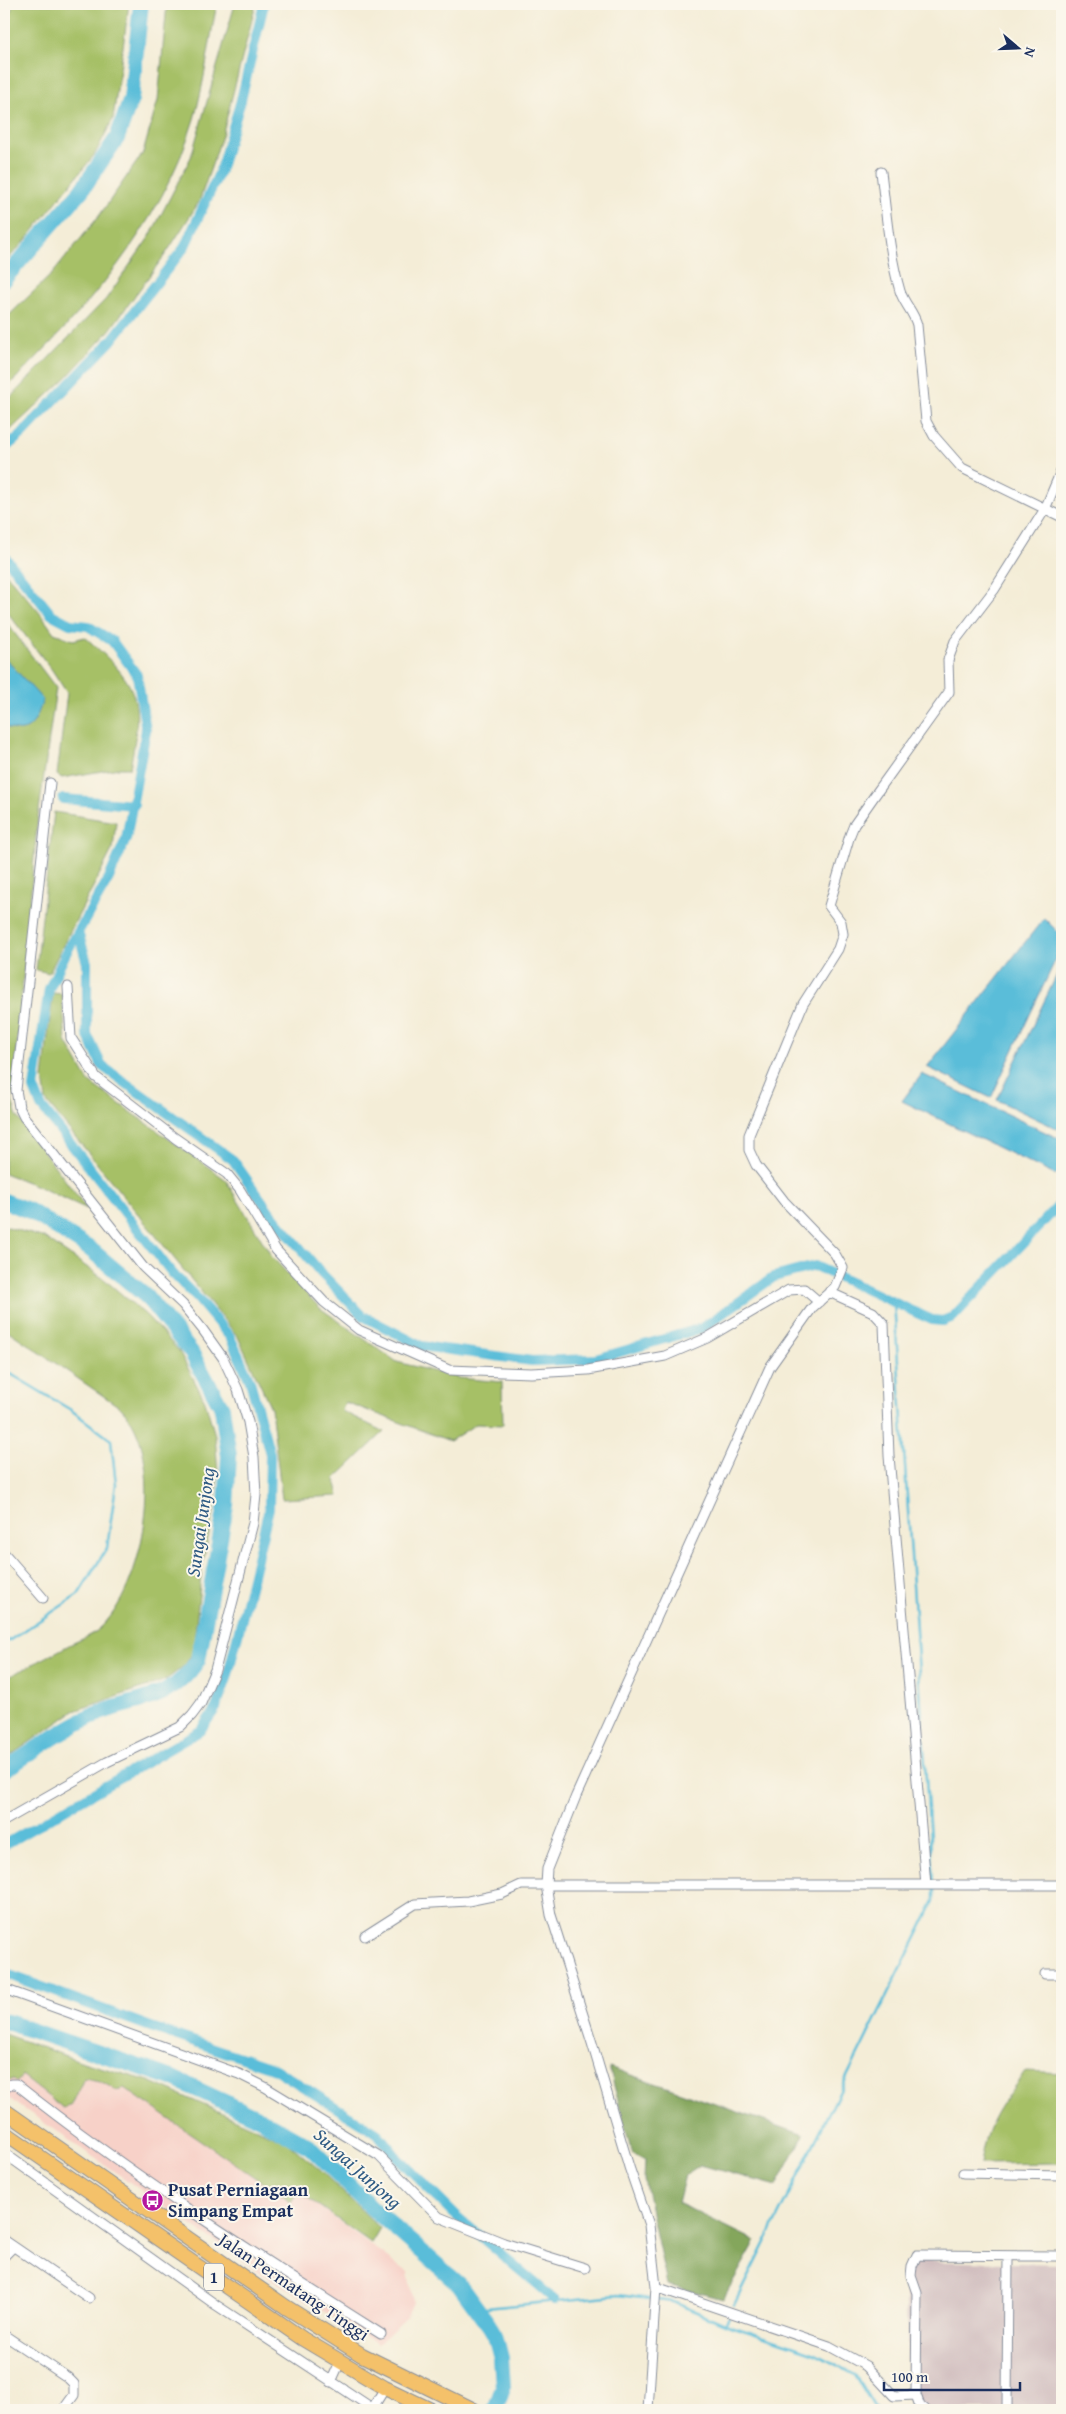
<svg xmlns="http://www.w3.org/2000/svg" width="1066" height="2414" viewBox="0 0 1066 2414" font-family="'Gentium Book Plus',serif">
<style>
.built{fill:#f7d1c8}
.industrial{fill:#d2bfc0}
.green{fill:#a6c066;stroke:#607862}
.forest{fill:#84a65b;stroke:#506a5c}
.water{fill:#5abdd9;stroke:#3a769c}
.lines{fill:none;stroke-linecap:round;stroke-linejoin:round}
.stream{stroke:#5abdd9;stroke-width:2.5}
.canal{stroke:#5abdd9;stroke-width:10}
.river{stroke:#5abdd9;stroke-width:16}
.minor-casing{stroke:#888e9a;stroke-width:11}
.highway-casing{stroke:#888e9a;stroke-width:16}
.minor{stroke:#fff;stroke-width:9}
.highway{stroke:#f4c16a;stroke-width:14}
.labels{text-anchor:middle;stroke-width:4;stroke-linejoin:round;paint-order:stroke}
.shield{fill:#fbf7ec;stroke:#5e6b89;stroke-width:1}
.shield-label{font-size:16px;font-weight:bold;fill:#1b2f5e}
.poi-label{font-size:18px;font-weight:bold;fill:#1b2f5e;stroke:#fbf7ec;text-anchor:start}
.street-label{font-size:18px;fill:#1b2f5e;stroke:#fbf7ec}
.water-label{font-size:19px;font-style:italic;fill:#2e5a83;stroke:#fbf7ec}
</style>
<rect width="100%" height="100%" fill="#fbf7ec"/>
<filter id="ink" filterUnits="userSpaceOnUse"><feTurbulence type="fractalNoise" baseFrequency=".02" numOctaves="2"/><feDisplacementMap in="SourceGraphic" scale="10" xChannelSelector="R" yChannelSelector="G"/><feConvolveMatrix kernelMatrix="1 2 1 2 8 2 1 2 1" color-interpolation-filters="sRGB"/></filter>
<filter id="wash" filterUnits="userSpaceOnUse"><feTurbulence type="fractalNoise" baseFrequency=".0096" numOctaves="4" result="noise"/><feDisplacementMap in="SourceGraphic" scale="20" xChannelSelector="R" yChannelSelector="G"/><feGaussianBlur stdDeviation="1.12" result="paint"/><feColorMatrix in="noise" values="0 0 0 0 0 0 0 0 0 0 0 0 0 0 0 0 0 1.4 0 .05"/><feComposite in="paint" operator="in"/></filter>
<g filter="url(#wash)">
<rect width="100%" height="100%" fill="#f4edd7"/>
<path class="built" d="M22 2076 72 2104 84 2078 100 2081 116 2090 124 2088 291 2202 298 2191 408 2273 413 2302 406 2318 378 2344 256 2270 4 2095V2083Z"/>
<path class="industrial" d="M910 2261 1062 2264V2410H915L908 2389 906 2294Z"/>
<path class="green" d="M13 4H129L113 119 95 154 25 241 4 263V37Z
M167 4H217C209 42 205 82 194 119 161 228 83 313 4 390V320L53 273 99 216 143 153 158 100Z
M235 4H256L222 136 199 202 167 252 109 331 66 378 4 436V404L106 299 150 236 191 157Z
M4 571 39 612 54 633 73 640 85 637C139 685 144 697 130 768H119L62 778 57 775 67 693 52 670 4 608Z
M4 619 56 688 37 825 12 1101 17 1116 87 1209 35 1185 4 1173Z
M54 812 116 822 113 848 49 973 36 970Z
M53 993 62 994 66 1041 89 1082 225 1179 272 1257 320 1308 397 1362 459 1378 502 1382 503 1425 476 1424 450 1441 345 1402 342 1411 384 1432 335 1479 339 1496 282 1499 271 1408 238 1337 46 1101 43 1078Z
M4 1226 45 1238 104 1279 147 1316 179 1351 205 1401 215 1435 218 1472 214 1510 202 1567 193 1652 185 1665 166 1680 74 1711 4 1760V1679C26 1668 49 1656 71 1644 80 1640 91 1636 98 1630 145 1590 168 1454 121 1408L4 1328Z
M4 2034 86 2063 149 2081 286 2141 320 2170 380 2228 371 2243 298 2191 291 2202 124 2088 116 2090 100 2081 84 2078 72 2105 63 2108 22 2076 17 2082 14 2079 4 2083Z
M1026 2071 1062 2073V2163L980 2164C986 2121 1001 2104 1026 2071Z"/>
<path class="forest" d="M609 2067 804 2135 777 2186 700 2165 685 2175 678 2203 756 2241 723 2299 667 2285 644 2180 645 2160 632 2153Z"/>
<path class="water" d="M4 657 43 700C36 719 32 738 6 727L7 711 4 702Z
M1044 918 1062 936V946L991 1098 927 1067Z
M1062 964V1131L997 1100Z
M922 1074 1062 1140V1169L1055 1175 902 1101Z"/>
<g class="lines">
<path class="stream" d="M894 1302 933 1883
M4 1370 71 1410 111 1440 116 1484 107 1548 78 1595 4 1644
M734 2305 934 1901V1888
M476 2309 618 2295 673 2302 725 2324 816 2354 855 2375 876 2410
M725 2324 729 2317"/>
<path class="canal" d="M4 449 22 434 111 341 184 248 220 171 241 100 264 4
M4 556 51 614 70 624 88 626 112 641 137 675 146 730 126 839 109 878 65 955 49 989 34 1088 41 1106 172 1273 198 1299 230 1337 250 1381 270 1454 269 1508 253 1575 227 1678 216 1708 200 1731 4 1845
M63 799 134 805
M78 932 87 963V1034L102 1066 233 1160 269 1211 321 1273 363 1316 421 1346 532 1361 596 1359 702 1328 774 1277 815 1266 932 1320 943 1321 953 1317 1062 1202
M4 1973 148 2026 275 2069 378 2134 395 2155 454 2214 555 2300"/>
<path class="river" d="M4 279 81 191 117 138 131 99 141 4
M4 1201 30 1211 90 1249 146 1296 191 1352 222 1408 229 1456 226 1505 198 1660C167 1708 130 1696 86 1719 57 1733 31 1753 4 1770
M4 2021 172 2078 255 2116 310 2147 373 2209 459 2284 489 2325 495 2335 501 2358 503 2387 495 2410"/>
</g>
</g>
<g filter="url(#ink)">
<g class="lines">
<defs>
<path id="minor" d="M881 172C886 211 889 253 900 291 904 304 914 312 917 325L926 421 934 436 962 468 1062 517
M68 987 71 1038 96 1077 175 1138 227 1174 240 1190 276 1250 324 1302 359 1330 449 1370 531 1373 588 1370 665 1356 707 1338 789 1290 804 1289 819 1302
M829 1292 873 1312 884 1324 889 1456 926 1885
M4 1553 43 1598
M4 1821 107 1762 180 1727 192 1715 201 1703 215 1670 253 1523 256 1495 254 1457 248 1422 238 1390 223 1358 203 1330 183 1305 143 1267 24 1117 19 1107 16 1090 50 783
M365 1936 415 1904 468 1901 502 1894 521 1885H1062
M1045 1974H1062
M4 1989 239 2074 265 2087 379 2156 439 2217 504 2243 585 2268
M4 2089 11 2084H16C132 2176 256 2255 381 2334
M4 2153 216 2305 375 2410
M963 2173 1062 2175
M4 2240 89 2298
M4 2256 13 2247
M656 2287 829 2346 866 2366 894 2396 916 2395
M4 2335 67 2377 74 2384V2395L63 2410
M331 2382 340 2362
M372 2409 385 2388
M648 2410 656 2287 649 2225 629 2167 592 2043 551 1915 546 1885 547 1869 576 1796 770 1367 812 1308 835 1287 843 1268 835 1254 784 1201 756 1165 749 1150V1135L803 1004 838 949 843 934 841 922 829 906 850 835 854 825 875 795 949 692 948 660 955 641 994 590 1045 509 1062 469
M925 2410 920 2406 916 2395 917 2293 911 2276 912 2266 917 2255 1062 2256
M1007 2410 1008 2256"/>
<path id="highway" d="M4 2110 286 2307 362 2355 474 2410
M4 2132 303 2339 385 2388 431 2410"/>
</defs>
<use href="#minor" class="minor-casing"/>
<use href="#highway" class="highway-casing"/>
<use href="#minor" class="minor"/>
<use href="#highway" class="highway"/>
</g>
</g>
<defs>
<symbol id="bus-disc" viewBox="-11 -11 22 22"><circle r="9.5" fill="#b5179e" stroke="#fbf7ec"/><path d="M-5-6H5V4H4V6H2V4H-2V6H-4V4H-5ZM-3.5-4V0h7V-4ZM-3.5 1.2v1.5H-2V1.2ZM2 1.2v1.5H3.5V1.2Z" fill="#fff"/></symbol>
</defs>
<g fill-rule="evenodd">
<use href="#bus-disc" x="140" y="2188" width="25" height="25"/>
</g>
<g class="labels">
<rect class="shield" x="204" y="2263.5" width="20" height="27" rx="4"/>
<g class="shield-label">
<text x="214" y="2283">1</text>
</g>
<g class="poi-label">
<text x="168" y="2196">Pusat Perniagaan<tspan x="168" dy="21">Simpang Empat</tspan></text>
</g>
<g class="street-label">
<text transform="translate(294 2287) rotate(34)" y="6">Jalan Permatang Tinggi</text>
</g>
<g class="water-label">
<text transform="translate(200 1522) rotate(-82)" y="7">Sungai Junjong</text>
<text transform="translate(358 2168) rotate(42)" y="7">Sungai Junjong</text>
</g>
</g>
<rect width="1066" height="2414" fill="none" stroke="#fbf7ec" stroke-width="20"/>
<g transform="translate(1018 48) rotate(109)" stroke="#fbf7ec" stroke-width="4" paint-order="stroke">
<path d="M0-4L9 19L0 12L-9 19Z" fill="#1b2f5e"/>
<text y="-8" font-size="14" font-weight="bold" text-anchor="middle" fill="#1b2f5e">N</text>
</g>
<path d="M884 2382v8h136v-8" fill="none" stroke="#1b2f5e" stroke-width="2.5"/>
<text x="891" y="2382" font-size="15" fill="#1b2f5e" stroke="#fbf7ec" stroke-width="4" paint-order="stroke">100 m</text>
</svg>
